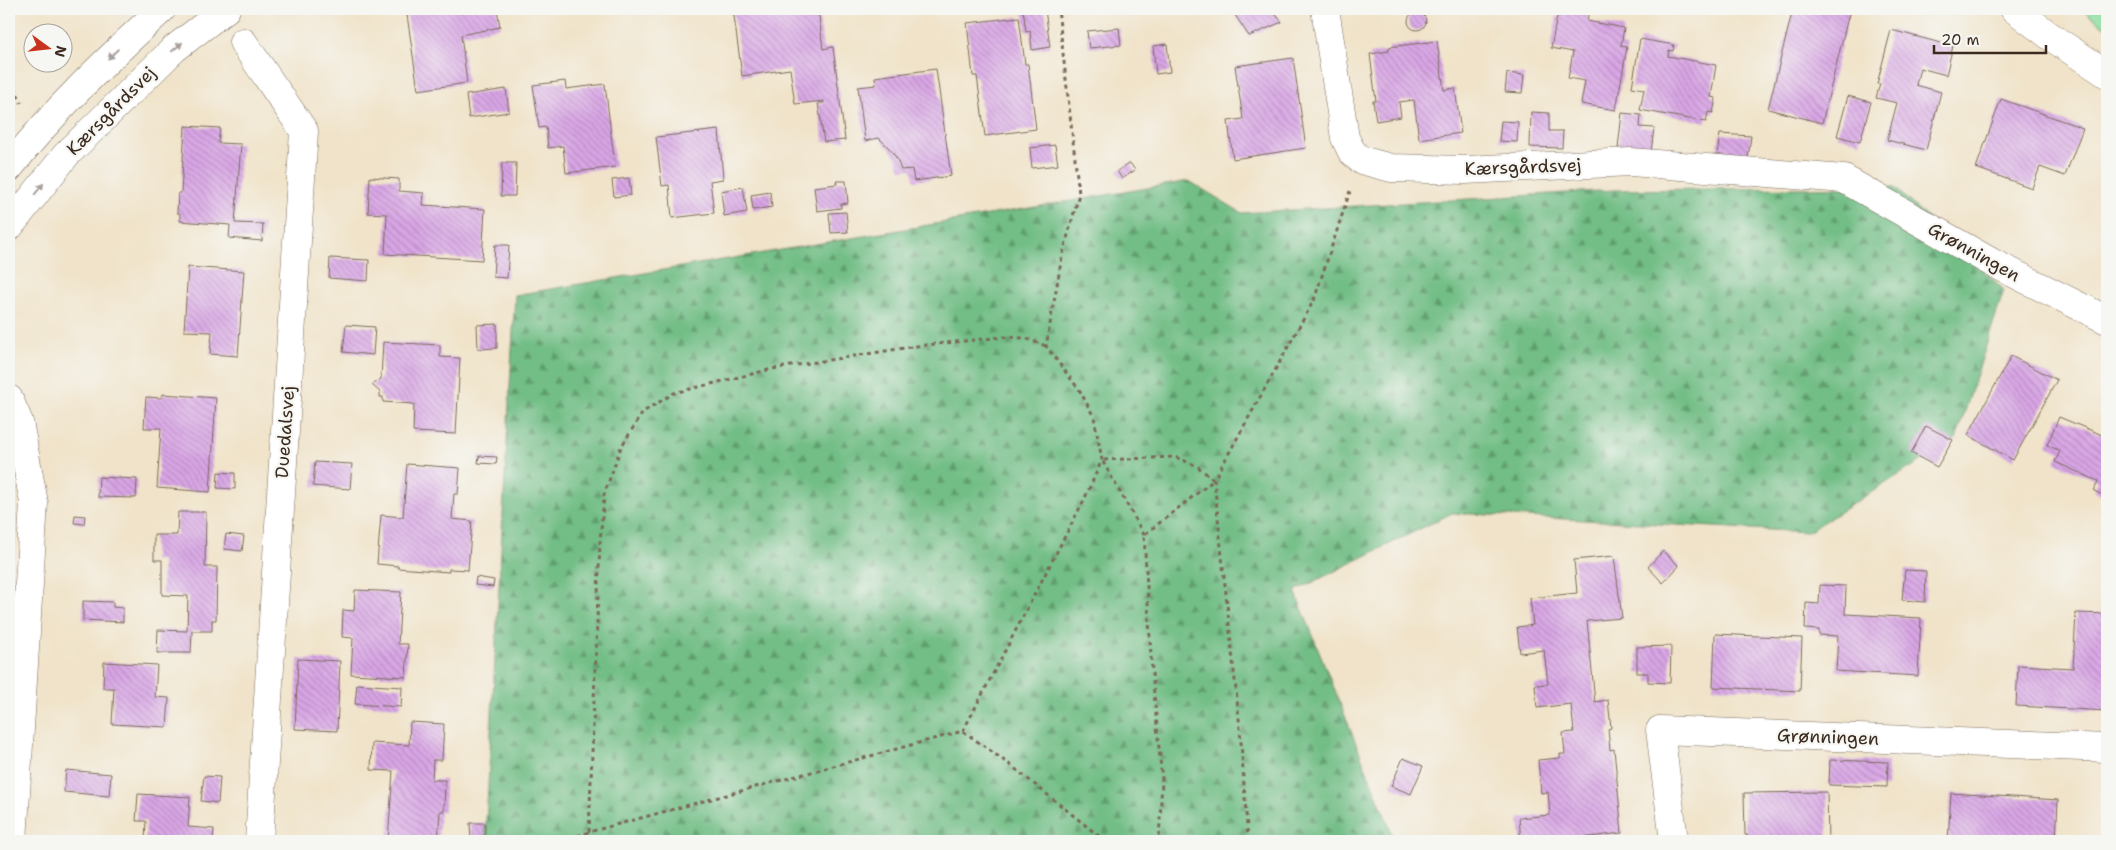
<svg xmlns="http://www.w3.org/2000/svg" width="2116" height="850" viewBox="0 0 2116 850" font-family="'Shantell Sans',sans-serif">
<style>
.green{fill:#8ddfa0;stroke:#64845f}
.forest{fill:url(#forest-firs);stroke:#567452}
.building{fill:url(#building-back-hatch)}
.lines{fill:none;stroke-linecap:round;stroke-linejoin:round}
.minor-casing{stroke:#7a6b5a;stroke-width:29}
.path{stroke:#7a6b5a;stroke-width:3;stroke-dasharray:4 4;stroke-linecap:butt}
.minor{stroke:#fff;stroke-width:28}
.oneway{fill:#a79f9a}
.labels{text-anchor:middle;stroke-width:4.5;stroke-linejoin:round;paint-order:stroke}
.street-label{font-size:18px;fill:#3b2a1e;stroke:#f6f6f2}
</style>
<defs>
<pattern id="forest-firs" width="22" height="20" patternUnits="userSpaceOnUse" patternTransform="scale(1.25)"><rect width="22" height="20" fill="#72be86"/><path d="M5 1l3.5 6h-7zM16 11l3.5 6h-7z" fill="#5f9b6d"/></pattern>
<pattern id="building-back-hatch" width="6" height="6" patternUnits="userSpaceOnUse" patternTransform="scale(1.25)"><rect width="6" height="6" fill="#d9a6e6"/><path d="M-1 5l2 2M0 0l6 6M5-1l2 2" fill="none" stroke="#b187ba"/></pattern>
</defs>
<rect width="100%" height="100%" fill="#f6f6f2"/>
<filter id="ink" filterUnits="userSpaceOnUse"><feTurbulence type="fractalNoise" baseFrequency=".02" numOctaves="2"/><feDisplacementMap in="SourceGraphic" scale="10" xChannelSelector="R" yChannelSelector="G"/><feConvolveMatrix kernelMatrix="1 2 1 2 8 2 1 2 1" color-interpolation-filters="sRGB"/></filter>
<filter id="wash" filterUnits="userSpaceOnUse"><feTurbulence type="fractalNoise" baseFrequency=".0096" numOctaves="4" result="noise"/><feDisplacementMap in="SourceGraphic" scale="20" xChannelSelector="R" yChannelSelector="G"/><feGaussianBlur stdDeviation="1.12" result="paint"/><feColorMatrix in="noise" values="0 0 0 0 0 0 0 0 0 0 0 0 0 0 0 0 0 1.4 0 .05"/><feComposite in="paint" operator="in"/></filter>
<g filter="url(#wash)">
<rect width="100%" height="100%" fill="#f0e3c9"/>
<path class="green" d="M2081 9H2107V28Z"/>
<path class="forest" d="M1189 181 1242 213 1615 190 1894 187 2004 290 1956 439 1808 532 1452 513 1295 591 1395 841H485L515 295Z"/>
<g id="blocks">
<path class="building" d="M449 9H497L500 27 461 35 467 83 418 90 407 15Z
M733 9H772V13L818 9 823 49 833 47 845 140 824 142 818 103H824V101L795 104 790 69 742 76Z
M1023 9H1045L1050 47 1032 50 1030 31 1026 32Z
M1151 9H1179V10L1152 14Z
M1231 9H1271L1282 22 1249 36Z
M1562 9H1589L1587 21 1624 28 1621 46 1627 47 1616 110 1581 104 1585 81 1568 78 1573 52 1551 48 1557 16H1560Z
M1793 9H1850L1822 123 1768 109Z
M1408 21a9 9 0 1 1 18 0a9 9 0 1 1-18 0Z
M1019 17 1025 64H1028L1036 129 985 136 977 76H973L967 23Z
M1119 28 1121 45 1089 48 1087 31Z
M1891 30 1953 46 1946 75 1920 68 1916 85 1941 92 1926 150 1887 140 1897 103 1876 98 1880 84H1877Z
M1640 39 1674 45 1673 51 1669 50 1668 56 1716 65 1711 97 1716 98 1713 113 1708 112 1706 122 1640 110 1644 89 1632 87Z
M1437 41 1444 90 1455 88 1461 133 1419 139 1414 100 1399 102 1401 117 1376 121 1373 101H1376L1370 54 1389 51V47Z
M1167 44 1170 72 1156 74 1153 46Z
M1293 58 1306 148 1233 159 1228 121 1243 119 1235 66Z
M936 69 951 176 914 181 912 169 901 170 897 159 890 149 879 138 865 141 858 87 876 85 875 77Z
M1507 73 1524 75 1522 93 1505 92Z
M565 81 566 89 605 84 615 167 566 173 563 146 548 148 546 127 539 128 533 85Z
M506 89 509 112 469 118 466 95Z
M1848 96 1871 102 1860 142 1837 136Z
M2001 99 2083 128 2065 176 2040 167 2032 188 1976 168Z
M1531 112 1549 113V131H1563L1562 148 1530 147Z
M1622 113 1641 115 1640 127 1654 128 1651 152 1618 148Z
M1501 121 1518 122 1517 142 1499 141Z
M185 126 220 128 218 143 241 144 235 223 263 224 262 241 229 238 230 225 180 221V213H177L178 193H181Z
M719 130 723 179 710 181 714 213 672 218 669 185 662 186 656 137Z
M1720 134 1751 136 1748 158 1717 155Z
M1055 145 1058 165 1032 168 1030 148Z
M502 163H516L515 196H501Z
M1130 163 1135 170 1122 179 1117 171Z
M370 177 399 179V191L424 193 423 205 485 209 482 260 385 254 387 214 368 213Z
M629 178 631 195 614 197 612 180Z
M836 181H846L848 203 841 204V208L817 211 814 187 837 184Z
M743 187 747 212 724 216 721 191Z
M770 192 772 207 753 210 751 195Z
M846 212 848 232 831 233 829 213Z
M495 245H509L507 278 493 277Z
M330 258 369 260 368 281 329 278Z
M188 267 244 271 238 356 210 354 212 332 184 331Z
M497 324V348L478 349 477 325Z
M346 325 375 327 373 355 343 352Z
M383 342 440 345V357L460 358 456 434 413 432 414 404 383 402V397H380V392L372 385 381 379Z
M2011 356 2057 380 2013 460 1968 435Z
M163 394 216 398 210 492 157 488 161 428H144L146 397 162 398Z
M2059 417 2107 437V497L2094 491 2098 481 2055 462 2060 451 2047 445Z
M1926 426 1953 440 1937 467 1911 453Z
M479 456 497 457 496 464 478 463Z
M315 462 352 464 350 489 313 486Z
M407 464 460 468 458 494H454L452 519 472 521 468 570 449 569V572L398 568V566L377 564 381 515 403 517Z
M218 472 235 473V489L217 488Z
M99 477 137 479 136 498 98 497Z
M178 512H206L205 567H217L216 620H212V631H192L191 653H157L158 630 187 631 188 596 162 595V560H154V535H177Z
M75 515 85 516 84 524 74 523Z
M226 534 244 536 242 551 224 549Z
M1663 551 1679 566 1663 583 1648 567Z
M1614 556 1622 618 1587 621 1595 702 1608 700 1611 728 1608 729 1610 750 1614 749 1622 833 1581 838V841H1521L1519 818 1550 815 1548 792 1541 793 1538 760 1560 758V754H1565L1563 733 1574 732 1571 704 1537 708 1535 685 1548 684 1544 650 1520 653 1517 627 1533 625 1530 598 1577 593 1574 560Z
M1905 570 1926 571 1925 602 1902 600Z
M476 577 494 580 493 587 475 585Z
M1820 585 1846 586 1845 614 1921 618 1918 676 1836 671 1838 636 1819 635V630L1805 629 1806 603 1819 604Z
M355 590 401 592 398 644H408L406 677 351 674 353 638 342 637 343 610 354 611Z
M83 601 113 602V607L123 608V622L83 620Z
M2076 613 2107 614V711L2016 706 2018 665 2073 668Z
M1715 634 1802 638 1800 691 1713 687Z
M1671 646 1670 683 1648 682V673H1637V647Z
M298 659 340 661 337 731 295 729Z
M104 662 157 665 155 697 169 698 167 727 112 724 114 688H103Z
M357 684 402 687 401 707 355 704Z
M410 722 444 724 442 760H433L432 780H445L444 811H440L438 841H388L393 771 371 770 372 743 409 745Z
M1403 758 1423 766 1411 794 1391 786Z
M1830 760 1888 762 1887 787 1829 785Z
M66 770 111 774 109 796 64 792Z
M204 776 220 777 218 803 201 801Z
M1827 792 1828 841H1748L1747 835H1745L1744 793Z
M1951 793 2058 800 2056 841H1948Z
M138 794 190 797 188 827 214 829 213 841H145L146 821H136Z
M470 823H485V841H471Z"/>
</g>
</g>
<g filter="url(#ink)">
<use href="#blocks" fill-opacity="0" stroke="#7a6b5a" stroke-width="1"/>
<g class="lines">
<defs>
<path id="minor" d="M1325 9 1345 138 1352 152 1361 160 1391 168 1465 170 1631 162 1844 179 1991 262 2107 320
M2014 9 2054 39 2107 74
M243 42 304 131 259 841
M9 168C54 110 108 59 162 9
M9 227 66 155 174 49 226 9
M9 399 19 422 34 503 13 841
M1674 841 1660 730 2107 748"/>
</defs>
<use href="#minor" class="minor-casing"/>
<path class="path" d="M9 72 21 103
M1144 535 1102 460 1175 457 1197 466 1214 480 1144 535 1152 672 1162 780 1159 841
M963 731 1084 500 1102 460 1094 417 1080 391 1046 346 1062 257 1079 194 1058 9
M589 832 600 542 604 495 621 447 643 412 674 393 772 369 917 346 1003 337 1025 338 1046 346
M562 841 589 832 963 731 1013 767 1105 841
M1248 841 1240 728 1214 480 1314 300 1350 191"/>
<use href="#minor" class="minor"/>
</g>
<defs><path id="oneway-solid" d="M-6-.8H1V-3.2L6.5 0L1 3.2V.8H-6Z" transform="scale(1.25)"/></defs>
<g class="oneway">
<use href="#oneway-solid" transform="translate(177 47) rotate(-40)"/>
<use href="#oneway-solid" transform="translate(113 54) rotate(136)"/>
<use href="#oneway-solid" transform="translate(39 189) rotate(-51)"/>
</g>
</g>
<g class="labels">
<g class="street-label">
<text transform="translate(111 111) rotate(-45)" y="6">Kærsgårdsvej</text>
<text transform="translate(1523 167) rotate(-2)" y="6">Kærsgårdsvej</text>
<text transform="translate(1974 252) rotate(29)" y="6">Grønningen</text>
<text transform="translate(285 432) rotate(-86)" y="6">Duedalsvej</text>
<text transform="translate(1828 737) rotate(2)" y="6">Grønningen</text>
</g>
</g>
<rect width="2116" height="850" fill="none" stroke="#f6f6f2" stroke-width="30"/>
<g transform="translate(48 48) rotate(105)"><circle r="24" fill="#f6f6f2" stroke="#aba49d"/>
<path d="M0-4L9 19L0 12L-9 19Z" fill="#c8321e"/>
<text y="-8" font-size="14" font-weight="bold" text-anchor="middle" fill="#3b2a1e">N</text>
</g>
<path d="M1934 45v8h112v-8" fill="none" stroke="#3b2a1e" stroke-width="2.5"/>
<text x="1941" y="45" font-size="15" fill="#3b2a1e" stroke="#f6f6f2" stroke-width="4" paint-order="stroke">20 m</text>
</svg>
